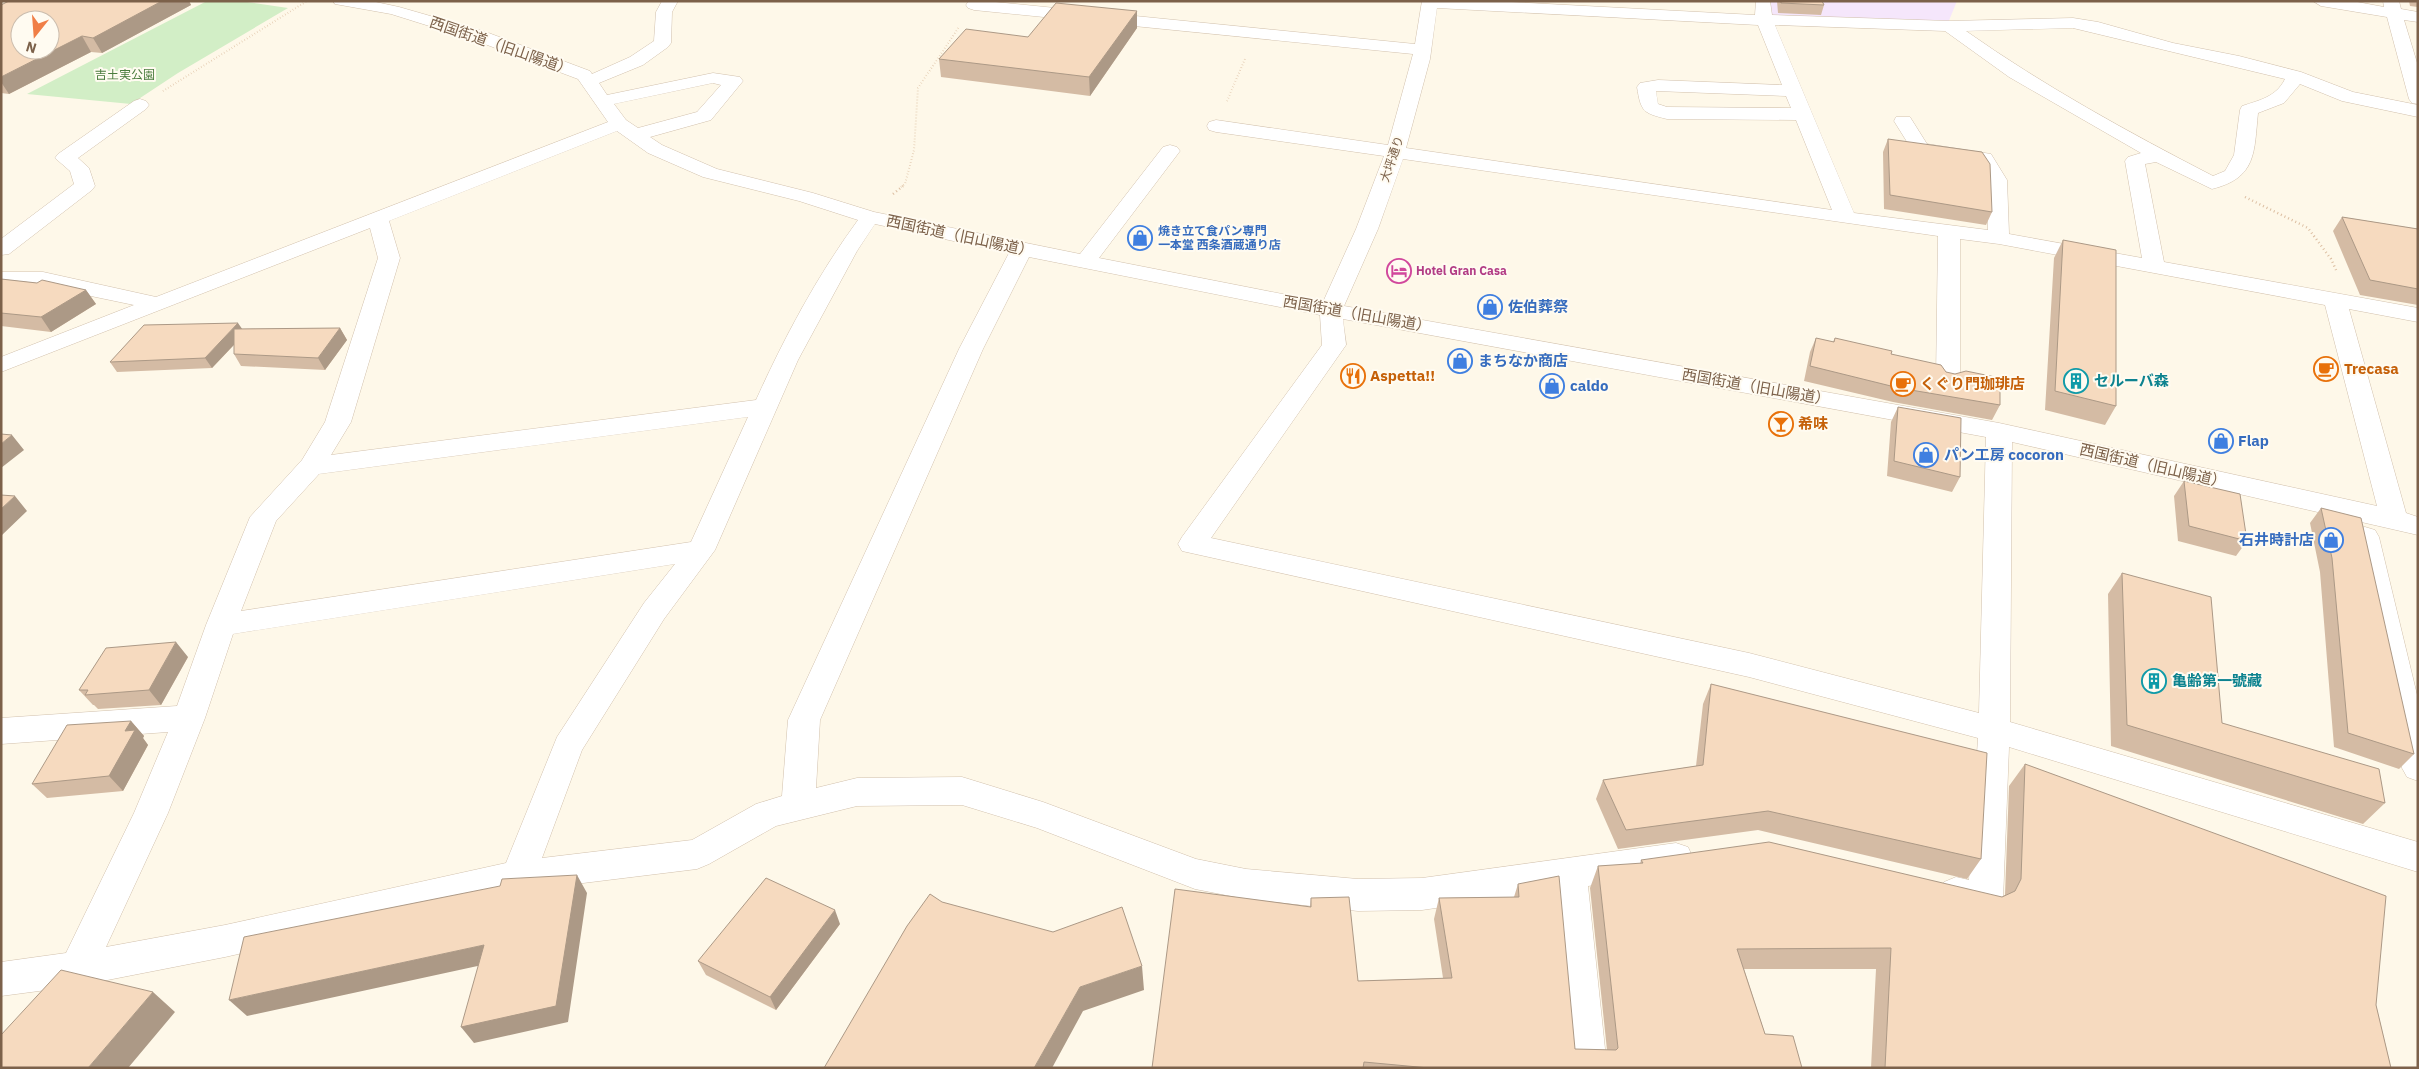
<svg xmlns="http://www.w3.org/2000/svg" width="2419" height="1069" viewBox="0 0 2419 1069" font-family="'IBM Plex Sans','Noto Sans JP',sans-serif">
<style>
.education{fill:#f5e6fb}
.green{fill:#d2eec6}
.lines{fill:none;stroke-linecap:round;stroke-linejoin:round}
.minor-casing{stroke:#d2c1ad;stroke-width:1}
.path-far1{stroke:#dcbea1;stroke-width:2;stroke-dasharray:0.5 2.5;stroke-linecap:butt}
.path{stroke:#dcbea1;stroke-width:2.5;stroke-dasharray:1 3;stroke-linecap:butt}
.minor{fill:#fff;fill-rule:evenodd}
.wall{fill:#d4bba4}
.shaded-wall{fill:#ac9986}
.building{fill:#f6dabf;stroke:#ac9986;fill-rule:evenodd}
.labels{text-anchor:middle;stroke-width:4;stroke-linejoin:round;paint-order:stroke}
.far-park-label{font-size:12px;fill:#4a7c3d;stroke:#fffbf1}
.far-street-label{font-size:12px;fill:#7c614a;stroke:#fffbf1}
.far-shop-label{font-size:12px;font-weight:bold;fill:#366cbe;stroke:#fffbf1;text-anchor:start}
.far-hotel-label{font-size:12px;font-weight:bold;fill:#b23c85;stroke:#fffbf1;text-anchor:start}
.street-label{font-size:15px;fill:#7c614a;stroke:#fffbf1}
.shop-label{font-size:15px;font-weight:bold;fill:#366cbe;stroke:#fffbf1;text-anchor:start}
.food-label{font-size:15px;font-weight:bold;fill:#c56008;stroke:#fffbf1;text-anchor:start}
.culture-label{font-size:15px;font-weight:bold;fill:#0d838f;stroke:#fffbf1;text-anchor:start}
</style>
<rect width="100%" height="100%" fill="#fef8e9"/>
<path class="education" d="M1768 1H1957L1948 23 1768 17Z"/>
<path class="green" d="M207 1H240L288 8 178 73 131 104 27 94Z"/>
<g class="lines">
<defs>
<path id="minor" d="M333 1H371L399 7 486 32 590 71 592 74 630 57 654 41 656 12 662 1H678L672 12 671 43 668 47 643 65 599 83 607 95 713 73 740 77 743 81 711 120 650 137 662 145 717 169 813 193 874 212 1080 254 1163 147 1170 145 1177 147 1180 151 1177 155 1099 258 1323 302 1356 229 1384 156 1216 132 1209 130 1207 126 1209 122 1216 120 1388 145 1413 54 974 10 968 8 966 5 968 2 985 1 1415 44 1422 1H1491L1755 15 1756 1H1770L1772 15 1949 21 2073 18 2098 22 2173 43 2239 56 2301 72 2353 92 2418 105V117L2342 101 2300 84 2284 103 2258 113C2254 152 2257 178 2212 189L2156 162 2145 164 2164 262 2418 308V322L2349 309 2406 513 2418 517V535L2012 442 2010 722 2418 842V872L2009 747 2003 900 1997 911 1985 916 1944 904 1938 893 1944 882 1956 877 1969 880 1978 738 1749 677 1182 551 1178 544 1182 537 1322 345 1320 315 1029 257 983 349 820 720 816 788 857 778 962 777 1043 802 1196 859 1246 869 1358 879 1422 878 1676 843 1688 847 1693 858 1688 869 1676 873 1588 886 1607 1068H1569L1553 891 1422 910 1358 911 1246 899 1195 889 1037 828 962 805 857 806 776 826 709 864 697 869 518 891 225 957 87 984 81 990 68 995 54 989 1 996V962L66 953 134 813 168 732 1 744V718L177 706 206 625 250 517 302 460 325 422 378 258 370 228 1 372V357L134 305 43 286H1V272H43L156 297 608 122 578 79 474 40 391 14 335 4ZM1437 8 1758 25 1782 85 1658 80 1640 83 1637 87C1641 112 1643 113 1667 119L1796 120 1832 210 1406 148 1430 59ZM1775 25 1945 31 2009 77 2141 153 2128 157 2125 161 2142 258 2009 234 2007 180 1991 154 1927 144 1910 117H1896L1894 121 1914 153 1977 163 1987 180 1988 230 1854 213ZM2073 28 2285 79C2276 97 2260 100 2242 106L2240 110 2234 155 2225 171 2213 176C2128 132 2044 86 1966 31ZM713 83 721 85 697 112 638 128 626 120 614 104ZM1656 91 1786 96 1791 108 1667 107 1658 104ZM617 131 648 153 703 177 799 201 858 220C817 276 784 338 756 400L331 455 351 422 400 258 389 221ZM1403 159 1938 236 1936 380 1939 385 1948 387 1957 385 1960 380V239L1999 244 2325 305 2377 506 1999 423 1344 306 1378 229ZM875 224 1009 253 959 349 788 720 782 796 756 804 692 840 542 858 582 750 664 619 715 550 798 360 857 251ZM1343 319 1986 437 1979 713 1749 653 1211 538 1346 345ZM748 417 691 542 241 611 276 521 319 474ZM675 564 644 603 557 737 506 863 225 925 106 947 168 813 205 718 233 634Z
M2313 1H2352L2384 7 2383 1H2399L2401 9 2418 12V22L2404 20 2418 66V104L2412 103 2409 99 2387 17 2321 6Z
M140 99 146 101 149 105 146 109 78 158 89 168 95 186 92 190 9 254 1 255V239L74 184 70 171 55 158 58 154 134 101Z
M2365 527 2375 530 2379 537 2418 699V781L2407 777 2402 768 2351 537 2355 530Z"/>
</defs>
<use href="#minor" class="minor-casing"/>
<path class="path-far1" d="M163 91 307 1
M1227 101 1245 59
M901 187 905 184 914 150 918 88 959 27"/>
<path class="path" d="M893 194 903 186
M2245 197 2308 228 2331 259 2337 272"/>
<use href="#minor" class="minor"/>
</g>
<path class="wall" d="M9 1H189L191 5 102 53 91 52 9 94 1 93V5Z
M1777 1H1822L1824 5 1821 15 1778 13Z
M2409 1H2418V7L2410 6Z
M1137 11V28L1090 96 941 77 939 59Z
M1888 139 1992 212 1986 225 1884 209 1883 152Z
M2342 217 2418 229V305L2360 295 2333 231Z
M2063 240 2116 406 2105 425 2045 410 2054 258Z
M1 279 37 283 86 290 96 304 51 332 1 326Z
M340 328 347 340 325 370 241 366 234 354V345L212 368 117 372 110 362 242 329Z
M1816 338 1833 342 1835 338 1891 354 1946 372 2000 405 1992 420 1893 402 1804 381 1810 352Z
M1898 407 1960 477 1952 492 1887 476 1891 422Z
M2184 481 2247 541 2236 556 2178 541 2174 496Z
M2321 508 2414 754 2399 769 2334 747 2320 572 2310 523Z
M2122 573 2222 723 2385 803 2363 824 2111 746 2108 594Z
M188 657 161 705 98 709 94 705H93L79 690Z
M1711 684 1981 859 1967 879 1758 830 1618 849 1596 799 1603 780 1696 766 1703 704Z
M131 721 144 736 143 738 148 745 123 791 47 798 32 784Z
M2025 764 2376 1005 2391 1068H1871L1876 969H1744L1765 1034 1802 1068H1152L1310 907 1311 898 1358 981 1443 978 1434 919 1439 898 1514 897 1518 884 1575 1049 1607 1050 1590 888 1598 866 1640 864 1641 860 2002 897 2005 895 2009 786Z
M840 924 776 1010 706 975 698 961Z"/>
<path class="shaded-wall" d="M162 1H189L191 5 102 53 93 38Z
M1137 11V28L1090 96 1089 77Z
M82 36 91 52 9 94 1 82V77Z
M86 290 96 304 51 332 41 317Z
M238 323 245 333 212 368 205 358Z
M340 328 347 340 325 370 318 358Z
M12 435 24 450 1 468V444Z
M15 496 27 511 1 536V509Z
M176 642 188 657 161 705 149 690Z
M131 721 144 736 143 738 148 745 123 791 109 776 125 731Z
M577 875 587 893 568 1022 474 1043 461 1027Z
M835 910 840 924 776 1010 770 997Z
M484 945 496 962 247 1016 229 1000Z
M1142 966 1144 990 1083 1011 1052 1068H1034L1080 987Z
M153 992 175 1012 128 1068H88Z"/>
<path class="building" d="M9 1H162L93 38 82 36 1 77V5ZM20 20H50V50H20Z
M1781 1H1822L1824 5 1781 3Z
M1056 3 1137 11 1089 77 939 59 966 29 1028 37Z
M1888 139 1982 152 1990 164 1992 212 1890 195Z
M2342 217 2418 229V289L2370 280Z
M2063 240 2116 250V406L2055 391Z
M1 279 37 283 42 280 86 290 41 317 1 313Z
M238 323 205 358 110 362 144 325Z
M340 328 318 358 234 354V329Z
M1816 338 1834 342 1835 338 1892 351 1891 354 1941 365 1946 372 1955 374 1966 371 2000 378V405L1899 388 1810 366Z
M1898 407 1961 418 1960 477 1894 461Z
M1 434 12 435 1 444Z
M2184 481 2240 494 2247 541 2189 526Z
M1 495 15 496 1 509Z
M2321 508 2361 518 2414 754 2348 733 2332 558Z
M2122 573 2211 597 2222 723 2379 769 2385 803 2127 725Z
M176 642 149 690 85 695 88 690H79L106 648Z
M1711 684 1987 753 1981 859 1768 811 1626 830 1603 780 1703 765Z
M131 721 125 731 135 730 109 776 32 784 67 725Z
M2025 764 2386 896 2376 1005 2391 1068H1885L1891 948 1737 949 1765 1034 1793 1036 1802 1068H1429L1364 1062 1363 1068H1152L1175 889 1311 907V898L1349 897 1358 981 1452 978 1439 898 1519 897 1518 884 1559 876 1575 1049 1616 1050 1618 1048 1598 866 1643 863 1641 860 1769 842 2002 897 2015 891 2021 879Z
M577 875 556 1006 461 1027 484 945 229 1000 244 937 500 886 502 879Z
M766 878 835 910 770 997 698 961Z
M930 894 942 902 1053 932 1122 907 1142 966 1080 987 1034 1068H824L907 926Z
M61 970 153 992 88 1068H1V1035Z"/>
<defs>
<symbol id="shop-ring" viewBox="-11 -11 22 22"><circle r="9.5" fill="#fffbf1" stroke="#3f7fe0" stroke-width="1.5"/><path d="M-5-2.5h2.3a2.7 3.5 0 0 1 5.4 0H5L5.5 6h-11ZM-1.5-2.5h3a1.5 2.3 0 0 0-3 0Z" fill="#3f7fe0"/></symbol>
<symbol id="hotel-ring" viewBox="-11 -11 22 22"><circle r="9.5" fill="#fffbf1" stroke="#d1479c" stroke-width="1.5"/><path d="M-6-4.5h1.5V1H6V5H4.5V3h-9V5H-6ZM-4 0a1.8 1.8 0 1 1 3.6 0ZM.5 0V-2.5h3Q6-2.5 6 0Z" fill="#d1479c"/></symbol>
<symbol id="cafe-ring" viewBox="-11 -11 22 22"><circle r="9.5" fill="#fffbf1" stroke="#e8710a" stroke-width="1.5"/><path d="M-5.5-4.5H6V0H3Q3 3.5 0 3.5H-2.5Q-5.5 3.5-5.5 0ZM3-3.2v2h1.7v-2ZM-6 4.5H4V6H-6Z" fill="#e8710a"/></symbol>
<symbol id="restaurant-ring" viewBox="-11 -11 22 22"><circle r="9.5" fill="#fffbf1" stroke="#e8710a" stroke-width="1.5"/><path d="M-5-6h1v4h1v-4h1v4h1v-4h1v5L-1.5 .5V6h-2V.5L-5-1ZM5-6V6H3V1.5H1.5Q1.5-4 5-6Z" fill="#e8710a"/></symbol>
<symbol id="building-ring" viewBox="-11 -11 22 22"><circle r="9.5" fill="#fffbf1" stroke="#0f9aa8" stroke-width="1.5"/><path d="M-4-6H4V6H1V3H-1V6H-4ZM-2.5-4.3h1.7v1.8h-1.7ZM.8-4.3h1.7v1.8H.8ZM-2.5-1h1.7V.8h-1.7ZM.8-1h1.7V.8H.8Z" fill="#0f9aa8"/></symbol>
<symbol id="bar-ring" viewBox="-11 -11 22 22"><circle r="9.5" fill="#fffbf1" stroke="#e8710a" stroke-width="1.5"/><path d="M-6-5H6L.8 .8V4.5H3.5V6h-7V4.5H-.8V.8Z" fill="#e8710a"/></symbol>
</defs>
<g fill-rule="evenodd">
<use href="#shop-ring" x="1126" y="224" width="28" height="28"/>
<use href="#hotel-ring" x="1385" y="257" width="28" height="28"/>
<use href="#shop-ring" x="1476" y="293" width="28" height="28"/>
<use href="#shop-ring" x="1446" y="347" width="28" height="28"/>
<use href="#cafe-ring" x="2312" y="355" width="28" height="28"/>
<use href="#restaurant-ring" x="1339" y="362" width="28" height="28"/>
<use href="#building-ring" x="2062" y="367" width="28" height="28"/>
<use href="#cafe-ring" x="1889" y="370" width="28" height="28"/>
<use href="#shop-ring" x="1538" y="372" width="28" height="28"/>
<use href="#bar-ring" x="1767" y="410" width="28" height="28"/>
<use href="#shop-ring" x="2207" y="427" width="28" height="28"/>
<use href="#shop-ring" x="1912" y="441" width="28" height="28"/>
<use href="#shop-ring" x="2317" y="526" width="28" height="28"/>
<use href="#building-ring" x="2140" y="667" width="28" height="28"/>
</g>
<g class="labels">
<g class="far-park-label">
<text x="125" y="79">吉土実公園</text>
</g>
<g class="far-street-label">
<text transform="translate(1392 159) rotate(-71)" y="4">大坪通り</text>
</g>
<g class="far-shop-label">
<text x="1158" y="235">焼き立て食パン専門<tspan x="1158" dy="14">一本堂 西条酒蔵通り店</tspan></text>
</g>
<g class="far-hotel-label">
<text x="1416" y="275">Hotel Gran Casa</text>
</g>
<g class="street-label">
<text transform="translate(501 46) rotate(19)" y="5">西国街道（旧山陽道）</text>
<text transform="translate(960 236) rotate(12)" y="5">西国街道（旧山陽道）</text>
<text transform="translate(1357 314) rotate(10)" y="5">西国街道（旧山陽道）</text>
<text transform="translate(1756 387) rotate(10)" y="5">西国街道（旧山陽道）</text>
<text transform="translate(2153 466) rotate(13)" y="5">西国街道（旧山陽道）</text>
</g>
<g class="shop-label">
<text x="1508" y="312">佐伯葬祭</text>
<text x="1478" y="366">まちなか商店</text>
<text x="1570" y="391">caldo</text>
<text x="2238" y="446">Flap</text>
<text x="1944" y="460">パン工房 cocoron</text>
<text x="2314" y="545" text-anchor="end">石井時計店</text>
</g>
<g class="food-label">
<text x="2344" y="374">Trecasa</text>
<text x="1370" y="381">Aspetta!!</text>
<text x="1920" y="389">くぐり門珈琲店</text>
<text x="1798" y="429">希味</text>
</g>
<g class="culture-label">
<text x="2094" y="386">セルーバ森</text>
<text x="2172" y="686">亀齢第一號藏</text>
</g>
</g>
<rect width="2419" height="1069" fill="none" stroke="#7c614a" stroke-width="5"/>
<g transform="translate(35 35) rotate(197)"><circle r="24" fill="#fffbf1" stroke="#cbbdae"/>
<path d="M0-4L9 19L0 12L-9 19Z" fill="#f07e46"/>
<text y="-8" font-size="14" font-weight="bold" text-anchor="middle" fill="#7c614a">N</text>
</g>
</svg>
